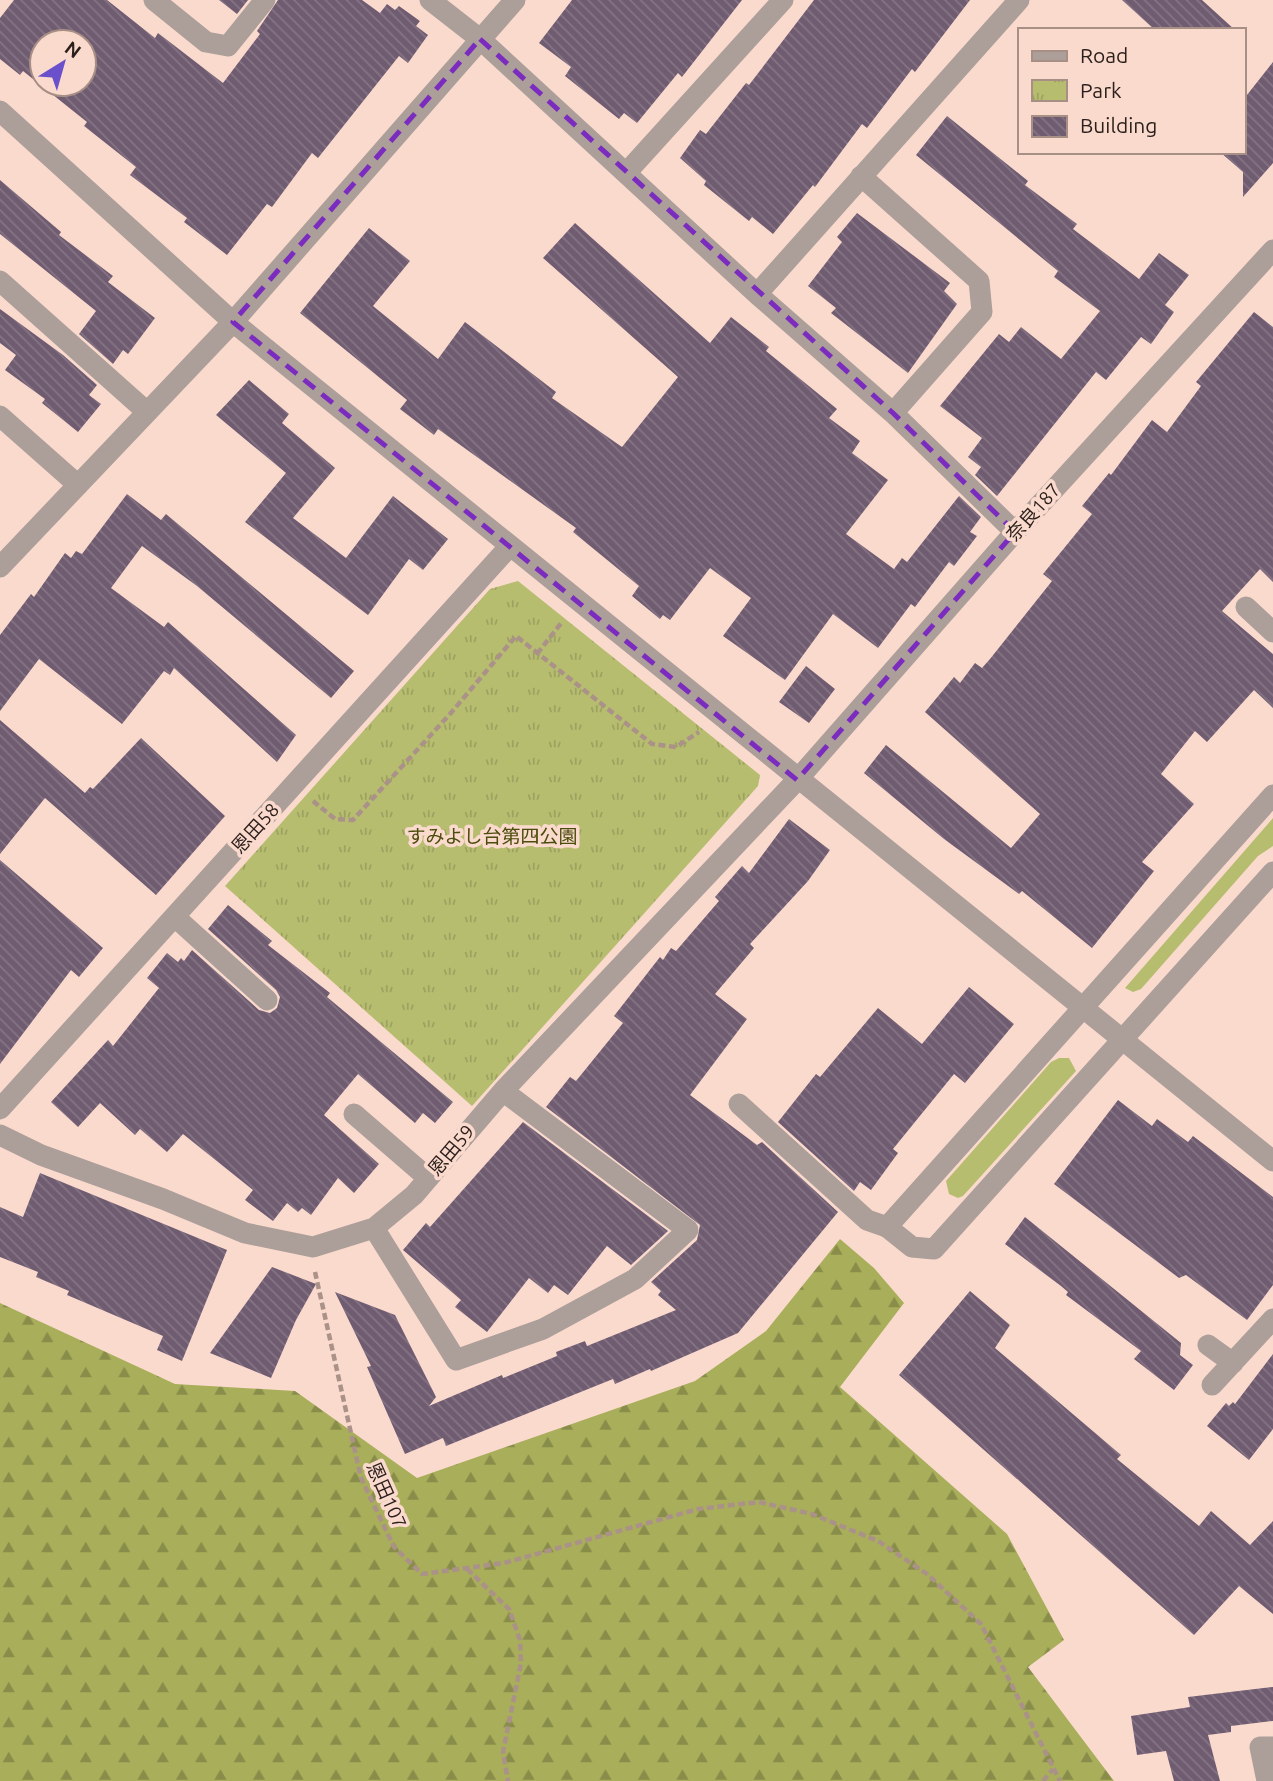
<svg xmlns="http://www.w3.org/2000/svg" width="1273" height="1781" viewBox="0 0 1273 1781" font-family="Ubuntu,'Noto Sans JP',sans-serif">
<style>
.grass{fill:#b6bd6f}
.forest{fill:url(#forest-firs)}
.park{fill:url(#park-tufts)}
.building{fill:url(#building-back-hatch);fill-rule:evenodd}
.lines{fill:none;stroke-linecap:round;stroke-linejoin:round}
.path{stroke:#ab9289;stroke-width:4.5;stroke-dasharray:7 3.5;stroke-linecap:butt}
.service{stroke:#ac9e99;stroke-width:21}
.minor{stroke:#ac9e99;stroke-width:21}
.tertiary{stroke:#ac9e99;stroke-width:21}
.marked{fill:none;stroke:#7b2cbf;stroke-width:5;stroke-dasharray:14 9;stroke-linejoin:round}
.labels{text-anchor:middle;stroke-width:7;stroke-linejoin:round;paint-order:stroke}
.street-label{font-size:19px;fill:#2b1f1b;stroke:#fbdace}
.park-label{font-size:19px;fill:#4a4d0c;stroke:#fbdace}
</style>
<defs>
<pattern id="forest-firs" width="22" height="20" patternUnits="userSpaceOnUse" patternTransform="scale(1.75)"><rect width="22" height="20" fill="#a8ae5a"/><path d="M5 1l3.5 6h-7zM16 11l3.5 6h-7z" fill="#898d4a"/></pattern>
<pattern id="park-tufts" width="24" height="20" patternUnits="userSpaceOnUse" patternTransform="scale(1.75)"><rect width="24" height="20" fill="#b6bd6f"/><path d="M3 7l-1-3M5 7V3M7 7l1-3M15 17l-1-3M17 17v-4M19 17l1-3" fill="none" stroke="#9da260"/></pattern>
<pattern id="building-back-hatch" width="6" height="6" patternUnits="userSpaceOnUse" patternTransform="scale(1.75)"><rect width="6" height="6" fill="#705c71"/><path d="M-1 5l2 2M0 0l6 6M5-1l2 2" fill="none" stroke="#847484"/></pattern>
</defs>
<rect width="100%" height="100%" fill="#fbdace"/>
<path class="grass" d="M1273 818V846L1258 856 1141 989 1133 992 1125 988Z
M1059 1058H1069L1076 1071 963 1196 958 1198 949 1194 946 1181 1051 1062Z"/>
<path class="forest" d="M840 1239 874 1268 904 1303 840 1387 1007 1534 1064 1640 1028 1667 1114 1781H0V1303L175 1384 295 1391 417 1478 695 1381 766 1331Z"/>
<path class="park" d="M518 581 760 775 758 786 472 1106 225 886 490 589Z"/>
<path class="building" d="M14 0H107L155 38 158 33 223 83 260 34 257 31 278 0H362L380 13 387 4 395 10 399 6 420 21 416 26 428 35 408 63 399 56 318 158 312 153 272 207 267 204 227 255 184 222 187 218 130 175 136 167 84 126 87 122 23 71 20 75 0 59V18ZM42 42H84V84H42Z
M219 0H248L237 14Z
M572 0H742L682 77 678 73 637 123 624 113 619 119 565 76 571 67 539 43Z
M814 0H970L915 72 912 69 867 128 862 124 815 187 813 185 773 234 752 217 749 221 704 185 706 181 680 158 700 130 706 134 746 83 749 85Z
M1122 0H1202L1235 30H1155Z
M1273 62V163L1243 197V172L1220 152H1243V100Z
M947 116 1028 181 1025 185 1077 224 1073 229 1139 279 1159 253 1189 275 1165 305 1174 312 1151 344 1141 337 1106 380 1096 372 997 496 975 475 981 467 968 457 982 438 940 406 999 334 1009 342 1021 327 1061 359 1100 311 1054 277 1058 271 916 155Z
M0 180 61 232 59 235 113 276 108 282 155 318 128 354 123 350 113 364 79 334 96 311 0 234Z
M857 213 950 283 944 291 957 304 908 373 831 313 836 308 808 286 842 242 837 237Z
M575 223 710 343 731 317 769 347 766 351 837 409 829 418 860 441 852 453 888 480 846 534 894 569 902 558 907 562 959 496 981 517 970 532 977 536 954 566 949 562 915 607 911 604 878 648 833 614 785 680 723 636 751 598 710 568 670 620 663 615 660 619 632 596 639 586 573 532 576 528 438 429 434 435 400 409 407 400 300 313 369 228 410 261 373 306 438 359 465 322 556 392 552 398 622 447 678 377 543 258Z
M0 309 63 355 97 385 89 395 101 404 78 432 42 403 45 399 5 370 16 355 0 343Z
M1254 312 1273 327V582L1260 569 1222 611 1273 654V708L1254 690 1207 742 1195 731 1161 774 1194 804 1142 862 1154 871 1092 948 1022 891 1019 894 944 839 864 773 886 745 1011 848 1040 814 925 712 954 677 960 683 975 663 982 668 990 659 1052 581 1043 574 1092 514 1082 506 1109 473 1111 475 1152 420 1167 432 1201 386 1196 382Z
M249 380 289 414 282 423 335 468 293 518 346 558 393 496 448 539 423 570 409 559 368 615 245 522 286 473 216 415Z
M127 494 161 520 166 514 354 671 331 698 197 586 142 546 111 588 164 627 168 622 296 735 277 762 174 668 170 675 164 671 122 724 39 659 0 711V635L31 594 34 597 65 553 71 558 76 551 82 554Z
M806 666 835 689 809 723 779 702Z
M0 720 85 793 90 787 93 789 141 738 225 816 156 895 45 798 0 854Z
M789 819 830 850 808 881 750 944 754 948 715 994 747 1019 690 1095 757 1145 762 1142 838 1212 738 1333 651 1371 650 1369 615 1384 613 1379 446 1446 443 1438 405 1454 367 1367 371 1366 335 1292 395 1315 436 1397 429 1406 502 1375 503 1378 557 1356 556 1352 585 1341 587 1346 676 1310 658 1295 661 1291 651 1282 697 1240 700 1225 546 1107 570 1077 576 1081 623 1023 614 1016 660 957 663 960 671 948 676 951 719 901 715 897 742 866 749 873Z
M0 860 103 948 79 977 71 970 0 1064Z
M228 905 272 941 268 945 330 993 327 997 453 1102 435 1123 423 1113 415 1123 358 1074 324 1115 379 1164 354 1193 338 1178 311 1215 302 1208 298 1212 287 1203 273 1221 245 1200 253 1190 183 1134 167 1152 140 1129 135 1135 100 1103 78 1127 51 1102 108 1040 113 1046 159 988 147 978 167 953 178 962 181 958 184 961 192 950 259 1010 270 1013 277 1008 280 997 276 990 208 929Z
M969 987 1014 1024 965 1083 954 1074 893 1149 898 1153 871 1190 860 1182 854 1191 778 1122 816 1074 820 1077 878 1008 922 1044Z
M1118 1100 1152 1126 1157 1119 1188 1142 1193 1136 1273 1197V1285L1247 1320 1186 1275 1179 1278 1054 1184Z
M523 1122 668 1231 631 1265 607 1246 568 1295 554 1285 548 1293 529 1278 487 1332 455 1307 461 1300 403 1250 426 1223 430 1227Z
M40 1173 227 1250 182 1361 157 1350 163 1336 67 1295 69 1291 36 1277 38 1272 0 1257V1207L23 1217Z
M1025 1217 1181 1343 1180 1355 1193 1365 1174 1390 1134 1359 1141 1351 1066 1295 1068 1292 1061 1286 1005 1244Z
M272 1267 316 1284 296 1320 271 1378 210 1353Z
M970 1291 1010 1325 995 1348 1121 1455 1117 1459 1199 1526 1211 1511 1250 1545 1273 1521V1614L1239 1586 1194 1635 899 1375Z
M1273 1354V1429L1249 1460 1207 1426 1226 1403 1229 1406 1233 1402 1235 1404Z
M1273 1687V1721L1231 1726V1732L1208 1735 1220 1781H1174L1166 1751 1137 1755 1131 1716 1190 1707 1188 1697Z"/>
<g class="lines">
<path class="path" d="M537 654 562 622
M313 801 335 819 353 820 450 714 516 636 652 744 676 747 699 732
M315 1272 361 1478 394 1547 422 1574 504 1563 698 1509 759 1502 812 1514 878 1541 927 1574 981 1624 1060 1781
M467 1569 509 1609 520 1640 521 1663 503 1752 508 1781
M1043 1781 1053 1769"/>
<path class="service" d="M0 281 147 412
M0 416 78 485
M1246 607 1273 632
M739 1104 867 1220 887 1227"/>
<path class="minor" d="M154 0 206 42 228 46 265 0
M430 0 480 39 757 294 893 413 1015 532
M627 172 783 0
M861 176 979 281 982 312 893 413
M757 294 1019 0
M1273 795 887 1227 912 1247 934 1249 1273 872
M175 917 267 1000
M0 1109 509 547
M354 1114 428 1178
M0 1135 41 1155 163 1199 245 1233 313 1247 374 1228 414 1195 503 1091 797 780 1015 532 1273 250
M374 1228 456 1360 543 1329 635 1279 688 1230 503 1091
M1208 1345 1233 1363
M1212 1385 1273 1319
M1267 1781 1260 1747H1273"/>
<path class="tertiary" d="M0 111 233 322 1273 1161
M0 567 233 322 515 0"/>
</g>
<path class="marked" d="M480 39 893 413 1015 532 797 780 233 322Z"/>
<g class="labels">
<g class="street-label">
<text transform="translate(1033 512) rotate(-48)" y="7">奈良187</text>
<text transform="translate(255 828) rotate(-48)" y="7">恩田58</text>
<text transform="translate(451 1150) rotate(-50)" y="7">恩田59</text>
<text transform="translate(387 1495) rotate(66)" y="7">恩田107</text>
</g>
<g class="park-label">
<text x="492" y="843">すみよし台第四公園</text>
</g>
</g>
<rect x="1018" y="28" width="228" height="126" fill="#fbdace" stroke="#a88f86" stroke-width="2"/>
<rect x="1032" y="51" width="35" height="10" fill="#ac9e99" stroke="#a88f86" stroke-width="2"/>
<text x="1080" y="63" font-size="21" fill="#2b1f1b">Road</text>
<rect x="1032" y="80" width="35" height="21" fill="url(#park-tufts)" stroke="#a88f86" stroke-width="2"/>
<text x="1080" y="98" font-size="21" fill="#2b1f1b">Park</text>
<rect x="1032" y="116" width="35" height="21" fill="url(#building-back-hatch)" stroke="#a88f86" stroke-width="2"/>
<text x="1080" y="133" font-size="21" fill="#2b1f1b">Building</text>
<g transform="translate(63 63) rotate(37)"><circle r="33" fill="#fbdace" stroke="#a88f86" stroke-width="2"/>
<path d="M0-5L12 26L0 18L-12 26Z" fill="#6a50ca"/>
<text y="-10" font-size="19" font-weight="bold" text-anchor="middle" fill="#2b1f1b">N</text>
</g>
</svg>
